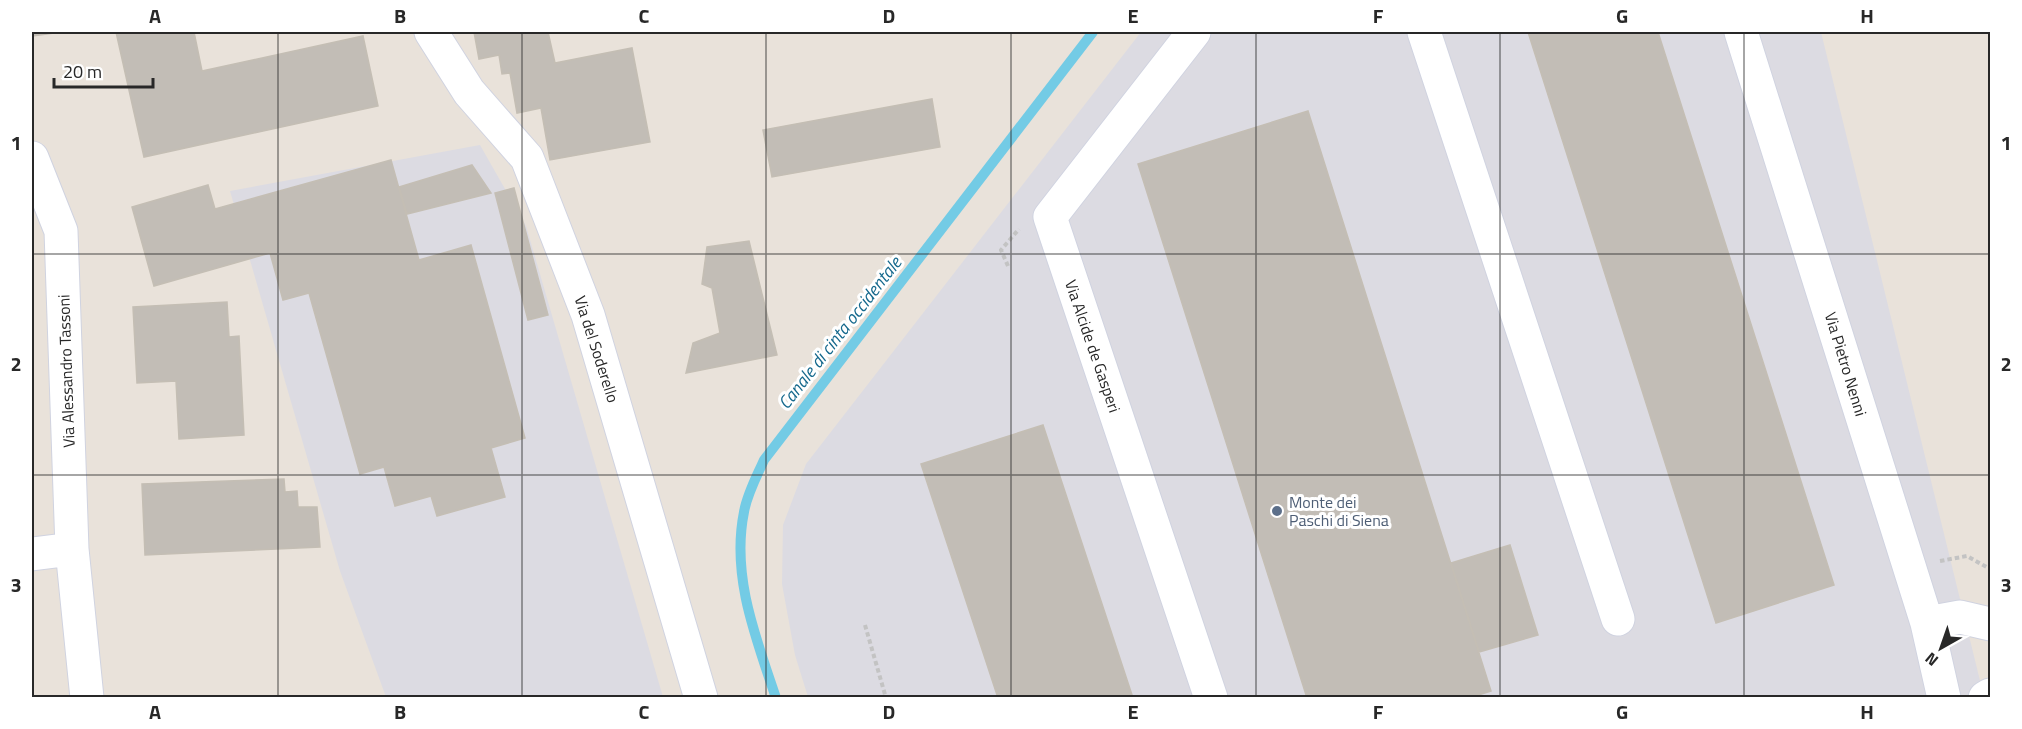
<svg xmlns="http://www.w3.org/2000/svg" width="2022" height="729" viewBox="0 0 2022 729" font-family="'Titillium Web',sans-serif">
<style>
.industrial{fill:#dcdbe2}
.lines{fill:none;stroke-linecap:round;stroke-linejoin:round}
.stream{stroke:#73cbe5;stroke-width:10}
.building{fill:#c2bdb6;stroke:#c4beb4;stroke-width:1.5}
.minor-casing{stroke:#d0d3e0;stroke-width:35}
.path{stroke:#c3c3c3;stroke-width:4;stroke-dasharray:4.5 3;stroke-linecap:butt}
.minor{stroke:#fff;stroke-width:33}
.grid{fill:none;stroke:#282828;stroke-width:1.5;stroke-opacity:0.55}
.service-dot{fill:#5c6f8a;stroke:#fff;stroke-width:2}
.labels{text-anchor:middle;stroke-width:6;stroke-linejoin:round;paint-order:stroke}
.street-label{font-size:16px;fill:#282828;stroke:#fff}
.service-label{font-size:16px;fill:#4e5e75;stroke:#fff;text-anchor:start}
.water-label{font-size:18px;font-style:italic;fill:#16698d;stroke:#fff}
.neatline{fill:none;stroke:#282828;stroke-width:2}
.grid-label{font-size:20px;text-anchor:middle;font-weight:bold;fill:#282828}
</style>
<rect width="100%" height="100%" fill="#e9e2da"/>
<path class="industrial" d="M1141 32H1821L1984 697H808L795 655 782 584 783 525 806 464Z
M480 145 526 226 663 697H386L340 571 230 191Z"/>
<g class="lines">
<path class="stream" d="M776 698C756 638 731 576 744 512 747 494 757 476 764 460L1093 32"/>
</g>
<path class="building" d="M32 32H61L33 36Z
M116 32H194L202 71 363 36 378 106 144 157Z
M474 32H548L555 63 632 48 650 142 550 160 541 108 517 113 510 73 502 74 499 55 479 59Z
M1528 32H1658L1834 585 1716 623Z
M932 99 940 147 772 177 763 130Z
M1308 111 1491 691 1469 698H1307L1138 164Z
M391 160 419 260 471 245 525 438 491 448 505 497 437 516 431 496 395 506 384 467 360 474 309 293 283 300 270 253 154 286 132 207 208 185 215 209Z
M472 165 491 193 407 214 399 187Z
M514 188 548 315 528 320 495 193Z
M749 241 777 355 686 373 693 343 720 333 712 288 702 284 707 247Z
M227 302 229 337 239 336 244 435 179 439 176 381 137 383 133 307Z
M1043 425 1133 698H998L921 464Z
M284 479 285 492 297 491 298 507H317L320 547 145 555 142 484Z
M1510 545 1538 635 1479 652 1451 563Z"/>
<g class="lines">
<defs>
<path id="minor" d="M431 32 469 92 527 158 588 315 701 698
M1194 32 1050 217 1211 698
M1424 32 1618 619
M1741 32 1927 623 1944 698
M32 158 61 231 72 549 32 554
M72 549 87 698
M1927 623 1960 617 1990 624
M1985 698 1990 695"/>
</defs>
<use href="#minor" class="minor-casing"/>
<path class="path" d="M1008 266 1001 250 1019 229
M1940 561 1967 556 1990 569
M865 625 886 698"/>
<use href="#minor" class="minor"/>
</g>
<path class="grid" d="M278 32V698M522 32V698M766 32V698M1011 32V698M1256 32V698M1500 32V698M1744 32V698M32 254H1990M32 475H1990"/>
<circle class="service-dot" cx="1277" cy="511" r="6"/>
<g class="labels">
<g class="street-label">
<text transform="translate(1093 346) rotate(71)" y="6">Via Alcide de Gasperi</text>
<text transform="translate(597 349) rotate(72)" y="6">Via del Soderello</text>
<text transform="translate(1846 364) rotate(73)" y="6">Via Pietro Nenni</text>
<text transform="translate(66 371) rotate(-92)" y="6">Via Alessandro Tassoni</text>
</g>
<g class="service-label">
<text x="1289" y="508">Monte dei<tspan x="1289" dy="18">Paschi di Siena</tspan></text>
</g>
<g class="water-label">
<text transform="translate(840 333) rotate(-52)" y="6">Canale di cinta occidentale</text>
</g>
</g>
<rect width="2022" height="729" fill="none" stroke="#ffffff" stroke-width="66"/>
<g transform="translate(1941 648) rotate(220)" stroke="#ffffff" stroke-width="4.5" paint-order="stroke">
<path d="M0-4.5L10 22L0 15L-10 22Z" fill="#282828"/>
<text y="-9" font-size="16" font-weight="bold" text-anchor="middle" fill="#282828">N</text>
</g>
<path d="M54 78v9h99v-9" fill="none" stroke="#282828" stroke-width="3"/>
<text x="63" y="78" font-size="18" fill="#282828" stroke="#ffffff" stroke-width="4.5" paint-order="stroke">20 m</text>
<rect x="33" y="33" width="1956" height="663" class="neatline"/>
<g class="grid-label">
<text x="155" y="23">A</text>
<text x="400" y="23">B</text>
<text x="644" y="23">C</text>
<text x="889" y="23">D</text>
<text x="1133" y="23">E</text>
<text x="1378" y="23">F</text>
<text x="1622" y="23">G</text>
<text x="1867" y="23">H</text>
<text x="16" y="150">1</text>
<text x="2006" y="150">1</text>
<text x="16" y="371">2</text>
<text x="2006" y="371">2</text>
<text x="16" y="592">3</text>
<text x="2006" y="592">3</text>
<text x="155" y="719">A</text>
<text x="400" y="719">B</text>
<text x="644" y="719">C</text>
<text x="889" y="719">D</text>
<text x="1133" y="719">E</text>
<text x="1378" y="719">F</text>
<text x="1622" y="719">G</text>
<text x="1867" y="719">H</text>
</g>
</svg>
